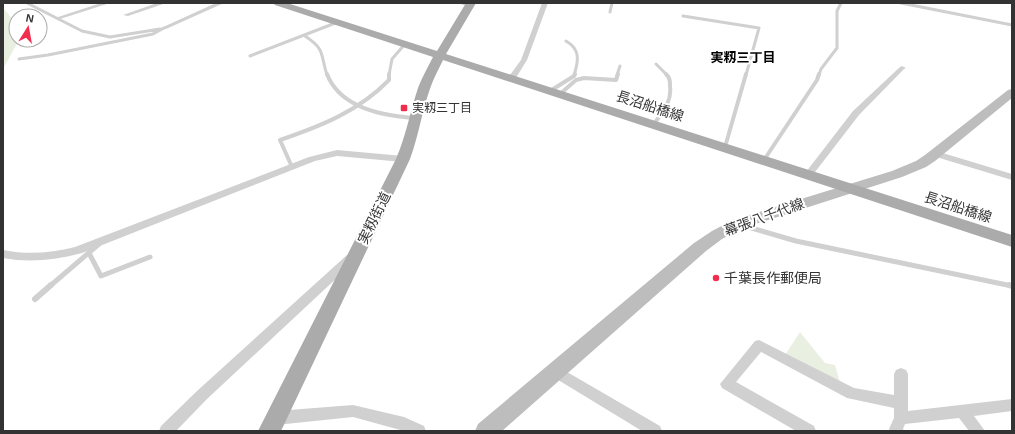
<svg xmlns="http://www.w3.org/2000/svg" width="1015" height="434" viewBox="0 0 1015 434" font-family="Helvetica,'Noto Sans JP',sans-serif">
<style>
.green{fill:#eaf0e1}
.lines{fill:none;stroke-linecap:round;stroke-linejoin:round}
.service-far3{stroke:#d0d0d0;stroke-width:3}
.service-far2{stroke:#d0d0d0;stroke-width:4}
.service-far1{stroke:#d0d0d0;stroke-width:5}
.service{stroke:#d0d0d0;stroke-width:6}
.minor{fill:#d0d0d0;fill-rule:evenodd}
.secondary{fill:#bdbdbd;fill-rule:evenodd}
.primary{fill:#ababab;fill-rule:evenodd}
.poi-dot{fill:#f12d4e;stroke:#fff;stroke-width:1.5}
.labels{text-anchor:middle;stroke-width:4;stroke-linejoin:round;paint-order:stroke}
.far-poi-label{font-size:12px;fill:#333;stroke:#fff;text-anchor:start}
.far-neighbourhood-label{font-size:13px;font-weight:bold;fill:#000;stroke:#fff}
.street-label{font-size:14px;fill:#333;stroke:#fff}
.poi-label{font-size:14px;fill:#333;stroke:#fff;text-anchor:start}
</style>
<rect width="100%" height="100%" fill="#fff"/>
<path class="green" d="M3 8 16 23V40H19L3 69Z
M800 332 825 363 835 365 841 386 785 355Z"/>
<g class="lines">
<path class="service-far3" d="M901 3 1012 25
M29 4 82 31 110 37 160 29
M610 12 612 3
M683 16 759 28 746 75
M305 36C326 50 320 54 327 75
M566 41C580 49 579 60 574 75
M250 56 338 22
M19 59 48 55 153 34 164 28
M656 64 667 75
M389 75 392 59 405 44
M617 75 620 66
M819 75 821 69 837 48V11L841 3"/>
<path class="service-far2" d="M327 74C340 108 383 116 415 118
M550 91 574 76 575 74
M560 94 576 80 584 78 616 80 618 74
M654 124C663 111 672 102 670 86 670 81 670 78 666 74
M725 147 746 74
M764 160 817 80 819 74
M292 167 280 140C321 126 359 111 389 80V74"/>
<path class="service-far1" d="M741 225 796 241 1012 286
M89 253 101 276 150 257
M50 286 99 244"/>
<path class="service" d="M1009 285 1012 286
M35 299 51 285"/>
<path class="minor" d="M27 3H37L27 5Z
M101 3H110L60 19 55 18Z
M157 3H166L128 16 123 15Z
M216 3H224L166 29 161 28Z
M457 3H469L473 5 470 7Z
M542 3H548L527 60 514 81H508L507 79 521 60Z
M902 66 906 68 904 69 859 115 812 176H806L804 174 806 172 853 111 900 67Z
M337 150 403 156 407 159 403 162 337 156 315 161 82 253C56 260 30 263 3 258V250C28 255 51 253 75 247L309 157Z
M936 151 1012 174V180L933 156 932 154 933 152Z
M351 254 355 255 356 258 355 261 207 399 176 431H159L161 426 197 391 347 255Z
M759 340 854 388 894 395V374L896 370 901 368 906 370 908 374V411L1012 399V411L974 416 985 431H969L959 418 905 424 903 429 904 431H890L889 429 894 418V408L847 398 761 352 736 382 814 426 816 431H796L722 388 720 384 755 341Z
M555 365 660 426 662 431H642L550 375 548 371 550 367Z
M353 405 404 417 424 426 426 431H404L353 417 276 425 271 423 269 418 271 413 276 411Z"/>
<path class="secondary" d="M1012 89V98L935 161 926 167 902 177 743 228 722 239 706 251 502 431H475L478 424 694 243 712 231 733 220 892 171 916 161 925 155 1008 90Z"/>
<path class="primary" d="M273 3H287L437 51 466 3H476L446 54 1012 235V247L443 60C439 69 434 77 431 86 422 110 419 135 410 159L281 431H258L396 159C406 136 410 112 418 88 422 77 428 67 433 57L275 5Z"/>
</g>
<g class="poi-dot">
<rect x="400" y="104" width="8" height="8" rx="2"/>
<circle cx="716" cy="278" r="4"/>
</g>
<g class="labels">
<g class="far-poi-label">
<text x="412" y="112">実籾三丁目</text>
</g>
<g class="far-neighbourhood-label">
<text x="743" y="62">実籾三丁目</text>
</g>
<g class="street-label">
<text transform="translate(650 106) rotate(18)" y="5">長沼船橋線</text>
<text transform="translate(958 207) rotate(18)" y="5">長沼船橋線</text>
<text transform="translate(764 217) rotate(-20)" y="5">幕張八千代線</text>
<text transform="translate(374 218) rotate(-64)" y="5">実籾街道</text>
</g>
<g class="poi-label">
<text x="724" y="283">千葉長作郵便局</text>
</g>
</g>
<rect width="1015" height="434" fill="none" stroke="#333333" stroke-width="8"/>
<g transform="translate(28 28) rotate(11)"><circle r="19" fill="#ffffff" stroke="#adadad"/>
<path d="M0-3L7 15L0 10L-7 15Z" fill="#f12d4e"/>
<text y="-6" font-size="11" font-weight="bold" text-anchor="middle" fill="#333333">N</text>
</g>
</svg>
